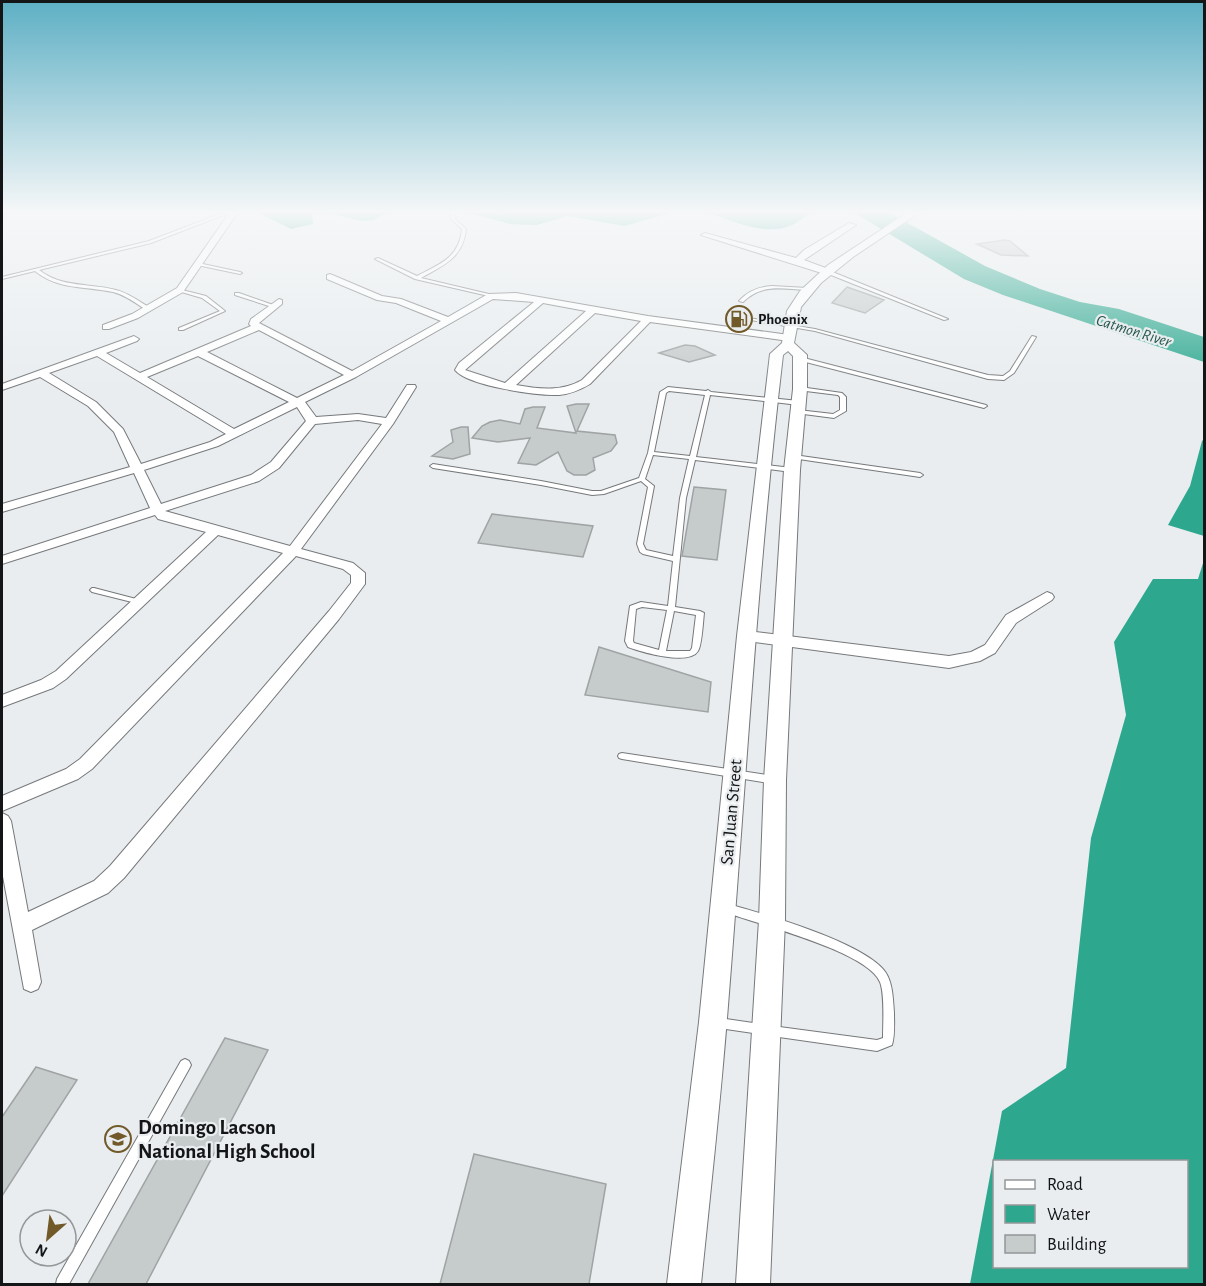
<svg xmlns="http://www.w3.org/2000/svg" width="1206" height="1286" viewBox="0 0 1206 1286" font-family="'Alegreya Sans',sans-serif">
<style>
.water{fill:#2da88f;fill-rule:evenodd}
.lines{fill:none;stroke-linecap:round;stroke-linejoin:round}
.stream{stroke:#2da88f;stroke-width:3}
.building{fill:#c6cbcb;stroke:#9fa3a4;stroke-width:1.5}
.lane-casing{stroke:#76797b;stroke-width:2}
.street-casing{stroke:#76797b;stroke-width:2}
.secondary-casing{stroke:#76797b;stroke-width:2}
.path{stroke:#7a7c7e;stroke-width:1.5;stroke-dasharray:4 1.5;stroke-linecap:butt}
.lane{fill:#fff;fill-rule:evenodd}
.street{fill:#fff;fill-rule:evenodd}
.secondary{fill:#fff;fill-rule:evenodd}
.labels{text-anchor:middle;stroke-width:4.5;stroke-linejoin:round;paint-order:stroke}
.far-poi-label{font-size:15px;font-weight:bold;fill:#141516;stroke:#e9edef;text-anchor:start}
.far-water-label{font-size:16px;font-style:italic;fill:#25564a;stroke:#e9edef}
.street-label{font-size:18px;fill:#141516;stroke:#e9edef}
.near-poi-label{font-size:21px;font-weight:bold;fill:#141516;stroke:#e9edef;text-anchor:start}
</style>
<rect width="100%" height="100%" fill="#e9edef"/>
<path class="water" d="M257 212H387L374 220 362 221 333 214 312 212 313 224 291 229Z
M466 212H672L625 226 567 216 537 225 510 224Z
M707 212H810C780 244 741 224 707 212Z
M853 212H888L985 266 1040 289 1080 302 1119 309 1204 337V362L1003 295 964 279Z
M1204 439V536L1168 525 1190 486 1202 441Z
M1204 560V1284H970L1002 1111 1066 1068 1091 838 1126 715 1114 642 1153 579H1198ZM994 1162H1186V1266H994Z"/>
<g class="lines">
<path class="stream" d="M2 213 5 212"/>
</g>
<path class="building" d="M1004 240 1010 241 1028 256 1001 255 977 244Z
M847 287 884 300 865 313 832 303Z
M685 345 695 346 715 355 689 362 659 353Z
M576 404H589L577 431 615 435 617 443 611 451 593 458 595 470 586 475H574L567 471 558 452 536 465 518 463 530 438 498 442 472 438 482 426 490 422 500 420 520 424 525 409 533 407H545L537 428 576 433 567 406Z
M461 427H468L470 454 453 459 432 456 453 442 451 430Z
M694 487 726 490 717 560 682 556Z
M492 514 593 526 583 557 478 543Z
M599 647 711 682 708 712 585 695Z
M225 1038 268 1050 146 1284H88Z
M36 1067 77 1080 2 1196V1117Z
M474 1154 606 1184 589 1284H440Z"/>
<g class="lines">
<defs>
<path id="lane" d="M225 212H231L151 243 39 270C62 288 90 283 116 290 128 293 139 301 150 308V310H146C136 303 125 295 113 292 85 286 58 290 35 271L2 279V277L149 241Z
M451 212H455V219L466 229C463 258 444 265 421 278L493 295V297L415 279 375 259 378 258 417 276C440 264 459 258 462 229L451 219Z
M198 263 240 272 242 273 240 274 197 265V263Z
M826 271H830L948 319 944 320 826 273Z
M772 286 807 288 809 289 807 290C783 289 762 283 743 302L739 301C748 291 758 287 772 286Z
M178 289 206 296 225 311 183 330H179V328L220 311 202 298 178 291Z
M235 293H239L276 306 272 307 235 295Z
M737 316 815 329 988 375 1003 376 1010 371 1032 336 1036 337 1014 373 1004 380 988 379 815 331 739 318H737Z
M800 357 986 405 987 406 984 408 798 360V358Z
M668 387 706 391 708 390 711 392 799 401 802 403 799 405 710 395 696 457 792 468 795 470 792 472 695 460 686 498 675 607 700 611 704 613C703 621 702 645 698 651 689 666 641 652 628 647L625 641 630 606 641 602 668 606 673 561 643 554 640 552 637 544 648 487 641 481 604 494 592 495 541 485 433 468 430 466 433 464 541 481 592 491H601L639 478 648 453 660 392ZM669 391 705 395 690 456 654 452 666 393ZM653 455 689 459 680 498 673 556 646 550 643 544 654 486 645 479ZM642 607 667 610 659 650 634 643 633 641 636 609ZM674 611 696 615 692 648 690 651H666Z
M800 387 842 393 846 397V411L834 418 796 413 795 412 798 410 833 414 840 410V397L838 395 798 390 797 389Z
M794 455 920 473 923 475 920 477 792 458 791 457Z
M92 588H94L140 600 144 602 140 604 92 592 90 590Z
M622 753 774 776 777 777 778 780 777 783 774 784 622 759 619 758 618 756 619 754Z
M728 904C764 914 866 943 886 973 893 984 893 1001 894 1013 894 1023 895 1035 892 1045L877 1051 772 1036 768 1035 767 1031 768 1027 772 1026 877 1040 883 1038C883 1023 885 995 880 982 867 951 756 924 725 912L723 909 725 906Z
M719 1018 760 1024 764 1025 765 1029 764 1033 760 1034 719 1028 715 1027 714 1023 715 1019Z
M185 1059 189 1061 191 1065 189 1069 69 1284H56L57 1279 181 1061Z"/>
<path id="street" d="M230 212H238L183 292 138 318 109 329H103V325L132 314 177 288Z
M849 223 856 225 804 260 831 270V274L828 275 701 235 705 233 796 258 804 250Z
M330 274 382 296 401 299 448 317 488 294 516 293 648 316 789 335 794 338 789 341 650 322 590 384C580 390 570 394 559 395 538 396 468 386 455 370L459 363 534 302 493 299 356 377 305 402 316 417 358 414 386 418 407 385H415L416 387 393 424 301 549 353 563 365 573V584L339 619 124 878 108 893 32 930 41 982 38 989 31 992 24 989 2 871V813L8 816 11 821 28 912 94 881 110 866 329 611 351 583V575L343 569 296 556 92 769 78 779 2 811V796L66 769 80 759 283 553 218 535 66 679 53 688 2 707V695L41 680 56 671 206 532 158 519 155 515 2 564V556L150 508 134 473 2 512V504L130 467 114 432 88 406 40 377 2 390V384L134 336 139 339 137 341 106 353 140 373 251 326 249 324 251 319 279 299 282 300V304L259 323 352 371 441 321 396 303 377 300 327 279V275ZM543 303 586 311 505 383 465 370ZM595 313 641 321 582 380C561 392 539 389 516 385ZM259 330 344 375 297 398 207 352ZM97 356 226 434 210 442 141 464 123 429 96 402 49 373ZM198 356 289 402 234 429 147 377ZM297 407 306 421 271 462 251 475 161 504 144 470 218 446ZM358 420 382 424 290 546 165 511 259 481 279 468 315 424Z
M1047 592 1052 594 1054 597 1052 600 1016 623 995 653 980 661 949 668 747 641 740 636 747 631 949 656 971 652 985 645 1006 615Z"/>
<path id="secondary" d="M908 212H920L853 257 821 283 801 307 794 343 807 355V389L800 470 786 780 785 920 770 1284H736L759 920 764 780 784 470 793 389V356L788 351 783 355C757 575 745 797 727 1018 720 1107 710 1195 701 1284H667L699 1022 737 636 770 354 782 343 787 311 800 291 828 265Z"/>
</defs>
<use href="#lane" class="lane-casing"/>
<use href="#street" class="street-casing"/>
<use href="#secondary" class="secondary-casing"/>
<path class="path" d="M495 212 503 215 512 212"/>
<use href="#lane" class="lane"/>
<use href="#street" class="street"/>
<use href="#secondary" class="secondary"/>
</g>
<linearGradient id="sky" x2="0" y2="1"><stop stop-color="#5dafc4"/><stop offset="0.54" stop-color="#f5f7f8"/><stop offset="1" stop-color="#f5f7f8" stop-opacity="0"/></linearGradient>
<rect width="1206" height="392" fill="url(#sky)"/>
<defs>
<symbol id="fuel-ring" viewBox="-11 -11 22 22"><circle r="9.5" fill="#e9edef" stroke="#715929" stroke-width="1.5"/><path d="M-5.5-6h7V0h2V4h1.3V-2.5L3-4.5l.8-.8L6-3V5H2.5V1h-1V6h-7ZM-4.2-4.7v3.2H.2V-4.7Z" fill="#715929"/></symbol>
<symbol id="school-ring" viewBox="-11 -11 22 22"><circle r="9.5" fill="#e9edef" stroke="#715929" stroke-width="1.5"/><path d="M0-5L7-2L0 1L-7-2ZM-4 1L0 2.5L4 1V4Q0 6-4 4Z" fill="#715929"/></symbol>
</defs>
<g fill-rule="evenodd">
<use href="#fuel-ring" x="724" y="304" width="30" height="30"/>
<use href="#school-ring" x="103" y="1124" width="30" height="30"/>
</g>
<g class="labels">
<g class="far-poi-label">
<text x="758" y="324">Phoenix</text>
</g>
<g class="far-water-label">
<text transform="translate(1134 330) rotate(17)" y="6">Catmon River</text>
</g>
<g class="street-label">
<text transform="translate(731 812) rotate(-85)" y="6">San Juan Street</text>
</g>
<g class="near-poi-label">
<text x="138" y="1134">Domingo Lacson<tspan x="138" dy="24">National High School</tspan></text>
</g>
</g>
<rect width="1206" height="1286" fill="none" stroke="#141516" stroke-width="6"/>
<rect x="993" y="1160" width="195" height="108" fill="#e9edef" stroke="#949798" stroke-width="1.5"/>
<rect x="1005" y="1180" width="30" height="9" fill="#ffffff" stroke="#949798" stroke-width="1.5"/>
<text x="1047" y="1190" font-size="18" fill="#141516">Road</text>
<rect x="1005" y="1205" width="30" height="18" fill="#2da88f" stroke="#949798" stroke-width="1.5"/>
<text x="1047" y="1220" font-size="18" fill="#141516">Water</text>
<rect x="1005" y="1235" width="30" height="18" fill="#c6cbcb" stroke="#949798" stroke-width="1.5"/>
<text x="1047" y="1250" font-size="18" fill="#141516">Building</text>
<g transform="translate(48 1238) rotate(208)"><circle r="28" fill="#e9edef" stroke="#949798" stroke-width="1.5"/>
<path d="M0-4.5L10 22L0 15L-10 22Z" fill="#715929"/>
<text y="-9" font-size="16" font-weight="bold" text-anchor="middle" fill="#141516">N</text>
</g>
</svg>
